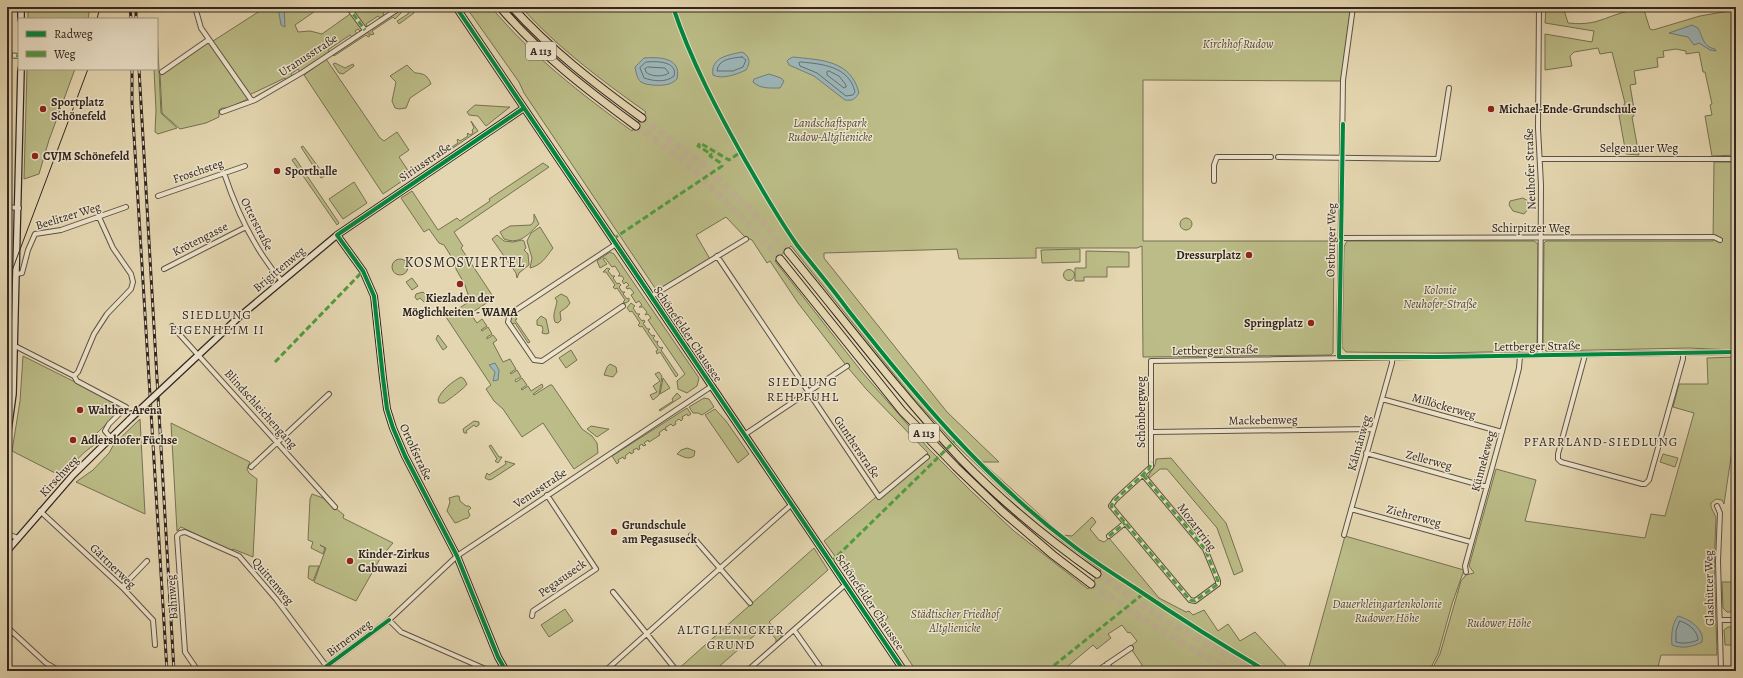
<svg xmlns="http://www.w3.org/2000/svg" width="1743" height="678" viewBox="0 0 1743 678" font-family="Alegreya,serif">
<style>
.green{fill:#bbbc87;stroke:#767154;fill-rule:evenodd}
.water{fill:#9cb6b8;stroke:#727c7b}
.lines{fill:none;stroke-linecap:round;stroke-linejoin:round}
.shore{stroke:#676e6c;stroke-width:1}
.highway-tunnel{stroke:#c0b393;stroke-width:7;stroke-dasharray:7 3.5;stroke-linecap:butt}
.street-casing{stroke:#5e5244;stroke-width:6}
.secondary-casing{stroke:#322620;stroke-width:8}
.highway-casing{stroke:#322620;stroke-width:9}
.street{stroke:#ede4cc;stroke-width:4}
.secondary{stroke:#ede4cc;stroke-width:5.5}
.highway{stroke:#e4d6b0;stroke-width:7}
.tram{stroke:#322620;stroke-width:1}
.rail-casing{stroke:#322620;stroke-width:3}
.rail{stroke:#ede4cc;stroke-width:1.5;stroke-dasharray:4.5;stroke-linecap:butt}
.secondary-bridge-casing{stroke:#322620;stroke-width:8;stroke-linecap:butt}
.secondary-bridge{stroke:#ede4cc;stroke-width:5.5}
.quiet{stroke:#509c3f;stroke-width:3;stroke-dasharray:6 3;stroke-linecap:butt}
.cycleway-casing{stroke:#ede4cc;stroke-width:6}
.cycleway{stroke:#00873e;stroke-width:4}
.poi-dot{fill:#8f2418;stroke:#ede4cc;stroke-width:1.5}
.labels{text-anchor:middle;stroke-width:3;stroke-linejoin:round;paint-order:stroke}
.shield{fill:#ede4cc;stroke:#6a5f54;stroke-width:1}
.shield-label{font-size:11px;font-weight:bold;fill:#322620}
.park-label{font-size:12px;font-style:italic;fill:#544c3a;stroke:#ede4cc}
.street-label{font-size:12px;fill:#322620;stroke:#ede4cc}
.poi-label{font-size:12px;font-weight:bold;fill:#322620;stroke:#ede4cc;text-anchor:start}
.neighbourhood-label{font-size:13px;letter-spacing:1px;fill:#322620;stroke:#ede4cc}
.quarter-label{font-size:14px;letter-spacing:1px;fill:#322620;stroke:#ede4cc}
</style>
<rect width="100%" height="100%" fill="#e4d6b0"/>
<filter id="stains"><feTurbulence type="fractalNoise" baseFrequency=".005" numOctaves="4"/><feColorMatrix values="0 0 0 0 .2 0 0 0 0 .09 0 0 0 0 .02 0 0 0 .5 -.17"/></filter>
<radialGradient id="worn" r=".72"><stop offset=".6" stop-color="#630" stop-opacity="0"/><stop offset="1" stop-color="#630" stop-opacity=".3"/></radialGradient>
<path class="green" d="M28 7H90L88 19H28Z
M266 7H321L295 25 298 32 310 31 322 34 360 7H392L383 13 384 15 380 18 378 16 366 24 367 26 360 31 358 29 355 31 357 34 352 37 350 35 328 50 329 52 300 72 298 69 291 74 292 76 286 80 285 78 247 96 248 99 228 108H222L219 110V117L206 123 180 129 162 113 160 74 208 40 213 41Z
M410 7 414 13 399 24 397 21 408 14 409 10 408 8Z
M466 7H491C533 57 580 93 632 131L646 112C601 80 558 48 521 7H1351L1341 81 1143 80V241H1334L1333 353 1331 355 1143 357 1142 246 1137 248H1036V258L959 259 957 249 824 253V258L947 412 999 462H982L1062 535 1072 536 1092 517 1096 522 1090 529 1099 540 1104 542 1109 538 1159 598 1186 612 1189 611 1193 615 1204 610 1218 631 1228 624 1240 641 1255 632 1287 667 1294 671H1163L1161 669 1158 671H1146L1130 647 1137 641 1130 632 1128 633 1122 625 1108 634 1111 638 1097 649 1093 645 1062 671H916L884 622 888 617 884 612 879 617 824 541 928 453 867 390 849 369 798 303 770 261 767 263 752 240 745 237 726 217 696 235 710 259 657 291 524 93 519 82ZM791 246 913 398 955 444 1007 494 1062 541 1101 570 1088 589 1014 531 970 490 928 448 862 372 775 261Z
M1546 7H1563L1568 23C1578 24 1588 24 1598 21 1608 18 1618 13 1629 11L1627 7H1643L1650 29 1653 30 1700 16 1729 11 1728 7H1736V85H1735L1736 96H1733L1736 115 1734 118 1736 155 1712 156 1705 116 1712 115 1710 105 1712 104 1705 72H1703L1699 52 1686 54V51L1676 49 1663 51 1664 57 1657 58 1658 67 1634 71 1636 84 1630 85 1634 109H1633L1634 116 1632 117 1639 155 1626 154 1619 115 1625 113 1624 104 1625 103 1612 52 1600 54 1598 48 1574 52 1570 56 1572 66 1545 70V34L1592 42 1594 31 1545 23Z
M401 10 403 11 395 19 393 17 372 31 374 34 371 35 368 31Z
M157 29 161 113 177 128 158 134 155 132 156 110 154 69H157Z
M367 32 370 36 368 37 366 35 334 56 333 55Z
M326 59 380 138 384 141 397 132 409 150 399 157 411 175 383 194 304 75Z
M335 63 345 68 353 64 354 66 343 74 339 73 333 64Z
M407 65 415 73C424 73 428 76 431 84L410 98 406 108 399 109 395 108 392 101 396 82 390 76Z
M27 69H75L49 140 39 174 24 179Z
M475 105 507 107H510L486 126 478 116 469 115 467 112Z
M471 121 478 131 450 150 449 149 458 143 457 140 458 139 460 141 468 136 467 134 468 133 470 135 473 133 472 130 474 128Z
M303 146 325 176 321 178 301 147Z
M295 158 339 223 337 225 292 160Z
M1714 162H1736V330L1734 350 1689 348 1546 351 1543 348 1544 243 1546 241H1713Z
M543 163 549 167 454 232 463 246 461 248 494 298 473 312 472 316 477 323 482 319 487 326 481 330 482 331 488 327 492 334 487 337V339L493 335 497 340 493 343 503 362 510 359 516 369 510 373 511 374 517 370 521 377 515 380 516 382 522 378 527 385 521 389 522 390 528 386 531 391 542 384 543 387 533 394 534 395 550 385H552L582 429 592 436 597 443 598 453 574 469 543 423 522 437 503 409 494 401 486 389 491 385 446 317 470 301 465 285 456 269V264L444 245 439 243 429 229 424 232 401 198 412 191 438 230 457 218 460 221 490 201 489 199Z
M354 182 367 203 343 219 329 199Z
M1523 198 1528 201 1529 208 1524 214 1513 211 1509 205 1510 201Z
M534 214 539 224C528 234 521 245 504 239L500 232 510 226 531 225 534 221Z
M1180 224a6 6 0 1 1 12 0a6 6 0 1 1-12 0Z
M540 227 553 248C546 257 542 265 530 268L532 258 527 241 531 233Z
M497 235 504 241 513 242 522 240 524 241 526 248 524 250 528 254 529 265 519 273 517 278 516 273 492 239Z
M1347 241H1534L1538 244 1537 348 1533 351 1437 353 1346 352 1342 347 1344 247Z
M1080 249V262L1042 263 1041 250Z
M1086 251 1129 252V267H1107V277H1084V281H1075V268H1086Z
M610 252 614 254 699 378 697 386 687 393 678 389 677 381 685 374 648 320 651 318 648 314 645 315 647 312 643 307H639L642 305 639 301 636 303 631 295 634 293 630 288 627 289 626 287 629 285 626 282 624 284 622 281 624 279 622 276H618L620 274 615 266 612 267 605 258 603 259 607 264 600 268 597 261Z
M392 267a8 8 0 1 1 16 0a8 8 0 1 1-16 0Z
M607 268 610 269 608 271 612 276H615L613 278 617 284 619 283 621 285 619 287 622 292H625L623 294 627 299 629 298V301L626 303 623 302 625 300 617 288 615 289 613 287 615 285 606 272H603Z
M1063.5 275a5.5 5.5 0 1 1 11 0a5.5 5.5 0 1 1-11 0Z
M11 278 12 287 10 395 7 414V288Z
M412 278 418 286 412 290 406 282Z
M423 292 427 296V301L424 302 420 298 417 300 415 297 416 294Z
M561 294 567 297 570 303 567 307 560 312 561 320 558 323 555 322C552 314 556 309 557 301L555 298Z
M631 303 635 306 633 308 637 314H640L638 316 642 321 644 320 645 322 643 323 647 329H650L648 331 652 336 654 335 655 336 653 338 656 342 658 341 657 344 660 348 662 347 663 348 661 350 678 375 676 377 660 352 657 354 656 351 658 350 642 326 640 327 638 325 640 323 632 311 630 312 627 308Z
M514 315 517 319 515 320 530 342 528 343 515 323 512 324 510 321 511 316Z
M541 316 546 319 549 333 546 334 542 333 543 329 542 326 537 325V320Z
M438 335 447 347 443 350 436 339Z
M571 350 577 360 566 368 559 358Z
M23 356 119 404 122 407 119 412 97 433 102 440C86 449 73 462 63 477L12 451 20 401Z
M1736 357V424L1724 504 1722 500 1716 499 1711 503C1710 510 1716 513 1716 520 1713 565 1716 610 1717 655H1661L1657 671H1431L1440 654 1461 581 1466 575 1474 573 1469 566 1496 469 1536 480 1525 521 1645 538 1651 514 1665 516 1694 413 1673 407 1679 384H1708L1707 358Z
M610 364 616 367 617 372 613 377 604 375 607 367Z
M659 372 662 376 659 395 653 400 650 395 657 392 653 386 660 381 655 374Z
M461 377 464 379 467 384C465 388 448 400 444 403H439L438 400C440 391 453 381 461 377Z
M663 378 670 388 660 394Z
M677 393 681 397 660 411 659 410 673 401 672 399Z
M704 398 709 399 714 407 702 415 698 413H693L689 407Z
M687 408 691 414 688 416 687 414 682 417 683 419 681 421 679 419 675 422 676 424 673 426 671 424 665 428 667 431 664 429 659 433 660 435 649 442 648 440 644 443 646 445 643 446 642 444 639 446 640 449 638 450 637 448 633 450 634 452 631 454 630 452 625 456 626 458 624 459 623 457 618 460 619 462 617 464 612 456Z
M715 409 726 421 749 454 738 463 705 415Z
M140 419 145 514 76 482 93 470 109 453 114 444Z
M474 421 479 422V425L476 427 474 425 466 431 467 433H464L463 429Z
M171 423 250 462 247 469 249 473 257 479 253 557 233 549 231 551 181 527 177 531Z
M591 426 608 429H609L597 437 587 429Z
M491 445 499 457H502L498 463 495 461 497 459 489 446Z
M687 448 695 451 694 456C688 460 684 457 677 454L681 450Z
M1663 454 1678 458 1675 467 1660 462Z
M1171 458 1226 523 1243 571 1234 575 1217 528 1167 469H1160L1148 479C1149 471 1156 468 1156 459Z
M505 461 515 464 492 479 489 480 485 478 487 473 489 475 506 464Z
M312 494 323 498 344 515 343 518 393 543 381 557 356 601 314 582 326 548 320 545 325 548 323 554 311 548 313 542 308 540 310 499Z
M456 496H459L460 501 466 506H469L471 508 468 511 470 515 468 518C462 519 460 522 455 523L447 511 450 502 449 498Z
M1345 536 1464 570 1452 604 1438 654 1429 671H1310L1308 670Z
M814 548 828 570 769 622 780 635H783L776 642V639L765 626 714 671H676Z
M309 566H319L313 581 308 578Z
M1722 582H1736V612H1727L1723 608Z
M565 609 573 621 549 637 541 625Z
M1728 627H1736V645H1725L1724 630Z"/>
<path class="water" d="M278 7H284L285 27 281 25Z
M1692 25 1698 28C1703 37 1703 47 1715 49L1716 51 1710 50 1699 43 1694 45 1688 37 1669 33Z
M742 52C751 57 750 63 746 70 737 74 722 80 713 75 710 57 729 55 742 52Z
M793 57C821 60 851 60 859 93 855 99 853 101 845 100L814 76 789 65 787 61 789 59Z
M644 58C659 57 682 57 677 79 675 81 672 83 669 84 663 86 647 86 641 82 637 79 636 72 635 67Z
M769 74 781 78 784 81 780 88C770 88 760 89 753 82L754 79Z
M495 363 499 370 498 380 493 381 495 372 489 365Z
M1678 616C1689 619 1705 629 1702 642 1692 647 1682 649 1672 645 1671 636 1672 623 1678 616Z"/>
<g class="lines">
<path class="shore" d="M742 57 746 60 743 67 733 71H717C718 59 732 58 742 57Z
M646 62C656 61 678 61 674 76 666 83 653 81 644 78L640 68Z
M801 62C822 64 849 66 855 92L853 95 846 96 817 73 800 66 799 63Z
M648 67 665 68 669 73C663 77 651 77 646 72L645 69Z
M829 71 839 76 846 85V87L844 88 827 75V72Z
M1680 621C1688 623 1698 631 1698 640 1691 643 1683 644 1676 642V631Z"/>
<path class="highway-tunnel" d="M642 118 702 164 754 213 788 252
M636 126C657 141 678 156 697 173 726 200 753 229 780 259
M1097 574 1161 618 1253 671
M1091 584 1156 627 1231 671"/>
<defs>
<path id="street" d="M195 7 201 28 252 101
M348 7 365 30
M1539 7 1538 128 1541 185 1540 355
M7 55 19 56
M162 72 208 40
M222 112 255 100 303 72 401 7
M1278 157 1438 159 1449 88
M1541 159H1736
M224 173C237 212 254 249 281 280
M1214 181V165L1217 157H1271
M158 196 245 166
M7 207 19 208
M1341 238 1714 237 1720 240
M616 244 510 314 508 322 534 360 542 361 623 306
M717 256 879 497 927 457
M164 269 246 227
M17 274 22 273 28 250 35 234 61 230 126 207
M652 296 746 239
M172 326 335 507
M15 346 74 376 78 372 94 334 107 314 131 289 133 282 131 274 113 248 99 217
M1585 355 1558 454V459L1561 462 1642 484H1645L1649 480 1683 359V353
M1339 357 1343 80 1353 7
M74 376 77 381 126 407 109 424 105 431 111 438
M1382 399 1502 432
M1152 432 1373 429
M744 435 847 366
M1366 453 1487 487
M251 467 329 394
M1143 475 1205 549 1218 581V584L1195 601 1190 600 1111 506 1115 500 1151 467V361L1736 352
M1717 506 1720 513 1718 561 1721 671
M1351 509 1471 542
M40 511 122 587 153 620 155 645
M7 534 18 538
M691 535 750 603
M1344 535 1392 363V357
M1109 536 1125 523
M1466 572 1465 566 1514 388 1519 368 1520 356
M122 587 147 561
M613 592 676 670
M532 616 533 611 596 569 547 495
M389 620 401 632 490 671
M1720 620H1736
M7 627 46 663 60 671
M794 630 823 671
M7 639 12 632
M1107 664 1112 671
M198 671 185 652 177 536 180 533 185 532 239 556 276 599 330 671
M320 671 389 620 457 556 712 386
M605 671 792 504
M747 671 846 584
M1097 671 1131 648"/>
<path id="secondary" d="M456 7 904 671
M21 19V7
M337 235 363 271 374 296 383 378 387 409 393 428 405 456 457 556 498 657 506 671
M177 375 239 317 337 235 524 108
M7 438 13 394 21 69
M7 551 73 475 130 419"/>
<path id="highway" d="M500 7C540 54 587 90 636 126
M512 7C551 50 595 84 642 118
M788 252C845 321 900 394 961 459 1002 502 1049 540 1097 574
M780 259 902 411 956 467 1003 512 1053 555 1091 584"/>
</defs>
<use href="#street" class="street-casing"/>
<use href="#secondary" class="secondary-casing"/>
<use href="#highway" class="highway-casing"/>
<use href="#street" class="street"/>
<use href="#secondary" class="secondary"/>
<use href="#highway" class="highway"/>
<path class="tram" d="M97 19 100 7
M7 284 88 69"/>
<defs>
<path id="rail" d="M130 7 131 19
M136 7V19
M132 69V103L167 671
M139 69 174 671"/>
</defs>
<use href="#rail" class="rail-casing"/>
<use href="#rail" class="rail"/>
<defs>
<path id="secondary-bridge" d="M130 419 177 375"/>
</defs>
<use href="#secondary-bridge" class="secondary-bridge-casing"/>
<use href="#secondary-bridge" class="secondary-bridge"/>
<path class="quiet" d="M348 7 365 30
M7 55 19 56
M613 239 722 166 721 163 710 156 711 154 698 146 700 143 729 160 738 154 742 155
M275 362 363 271
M1143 475 1205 549 1218 581V584L1195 601 1190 600 1111 506 1115 500 1149 469 1152 462
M1109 536 1125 523
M831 562 957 439
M7 639 12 632
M1047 671 1143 594"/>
<defs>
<path id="cycleway" d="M456 7 904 671
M673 7C691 61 717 110 745 160 761 188 778 218 797 245 814 267 832 288 848 310 914 394 985 479 1071 544 1091 560 1114 574 1135 588 1178 617 1222 645 1266 671
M1343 124 1339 357H1440L1736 352
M320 671 389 620
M506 671 498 657 457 556 405 456 393 428 387 409 383 378 374 296 363 271 337 235 524 108"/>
</defs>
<use href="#cycleway" class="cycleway-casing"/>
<use href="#cycleway" class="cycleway"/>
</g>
<g class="poi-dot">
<circle cx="43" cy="109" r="4"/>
<circle cx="1491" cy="109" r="4"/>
<circle cx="35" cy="156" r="4"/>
<circle cx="277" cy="171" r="4"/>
<circle cx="1249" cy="255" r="4"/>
<circle cx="460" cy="284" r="4"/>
<circle cx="1311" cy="323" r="4"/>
<circle cx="80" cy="410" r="4"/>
<circle cx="73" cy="440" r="4"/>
<circle cx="614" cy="532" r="4"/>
<circle cx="350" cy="561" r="4"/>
</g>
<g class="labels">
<g class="shield">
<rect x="526" y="42" width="30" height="18" rx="3"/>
<rect x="909" y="424" width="30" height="18" rx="3"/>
</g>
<g class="shield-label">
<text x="541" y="55">A 113</text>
<text x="924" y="437">A 113</text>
</g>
<g class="park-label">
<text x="1238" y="48">Kirchhof Rudow</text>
<text x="830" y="127">Landschaftspark<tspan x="830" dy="14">Rudow-Altglienicke</tspan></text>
<text x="1440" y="294">Kolonie<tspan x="1440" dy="14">Neuhofer-Straße</tspan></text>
<text x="1387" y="608">Dauerkleingartenkolonie<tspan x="1387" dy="14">Rudower Höhe</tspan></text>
<text x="955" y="618">Städtischer Friedhof<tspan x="955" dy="14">Altglienicke</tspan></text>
<text x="1499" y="627">Rudower Höhe</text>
</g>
<g class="street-label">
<text transform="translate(308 55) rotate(-33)" y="4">Uranusstraße</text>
<text x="1639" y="152">Selgenauer Weg</text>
<text transform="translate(425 162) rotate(-34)" y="4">Siriusstraße</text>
<text transform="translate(1530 169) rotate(-92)" y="4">Neuhofer Straße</text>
<text transform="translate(198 171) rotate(-19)" y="4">Froschsteg</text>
<text transform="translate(68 216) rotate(-17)" y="4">Beelitzer Weg</text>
<text transform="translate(257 224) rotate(63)" y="4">Otterstraße</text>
<text x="1531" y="232">Schirpitzer Weg</text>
<text transform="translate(200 239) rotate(-27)" y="4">Krötengasse</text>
<text transform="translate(1331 240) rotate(-89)" y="4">Ostburger Weg</text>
<text transform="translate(279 269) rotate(-40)" y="4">Brigittenweg</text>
<text transform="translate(688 334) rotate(56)" y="4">Schönefelder Chaussee</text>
<text transform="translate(1537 346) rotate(-1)" y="4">Lettberger Straße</text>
<text transform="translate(1215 350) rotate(-1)" y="4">Lettberger Straße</text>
<text transform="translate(1444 406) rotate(16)" y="4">Millöckerweg</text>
<text transform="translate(261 409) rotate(48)" y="4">Blindschleichengang</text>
<text transform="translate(1141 412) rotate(-90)" y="4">Schönbergweg</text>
<text transform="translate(1263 420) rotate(-1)" y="4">Mackebenweg</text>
<text transform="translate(1359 443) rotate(-74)" y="4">Kálmánweg</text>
<text transform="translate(857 447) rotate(56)" y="4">Guntherstraße</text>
<text transform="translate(416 452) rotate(65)" y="4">Ortolfstraße</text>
<text transform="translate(1429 460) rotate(15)" y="4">Zellerweg</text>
<text transform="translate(1483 461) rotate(-75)" y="4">Künnekeweg</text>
<text transform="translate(59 476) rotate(-47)" y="4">Kirschweg</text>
<text transform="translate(540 488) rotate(-34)" y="4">Venusstraße</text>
<text transform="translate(1414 516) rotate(15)" y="4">Ziehrerweg</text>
<text transform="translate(1197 527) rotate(53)" y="4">Mozartring</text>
<text transform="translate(113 566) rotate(44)" y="4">Gärtnerweg</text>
<text transform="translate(562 578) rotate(-35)" y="4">Pegasuseck</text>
<text transform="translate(273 581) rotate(50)" y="4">Quittenweg</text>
<text transform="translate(1709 588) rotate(-91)" y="4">Glashütter Weg</text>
<text transform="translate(172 597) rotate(-94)" y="4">Bahnweg</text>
<text transform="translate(870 602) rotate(56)" y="4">Schönefelder Chaussee</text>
<text transform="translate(349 638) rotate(-37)" y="4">Birnenweg</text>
</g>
<g class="poi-label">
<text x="51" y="106">Sportplatz<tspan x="51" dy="14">Schönefeld</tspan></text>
<text x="1499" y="113">Michael-Ende-Grundschule</text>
<text x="43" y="160">CVJM Schönefeld</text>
<text x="285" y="175">Sporthalle</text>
<text x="1241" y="259" text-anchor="end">Dressurplatz</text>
<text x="460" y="302" text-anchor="middle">Kiezladen der<tspan x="460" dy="14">Möglichkeiten - WAMA</tspan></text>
<text x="1303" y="327" text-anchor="end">Springplatz</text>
<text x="88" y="414">Walther-Arena</text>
<text x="81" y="444">Adlershofer Füchse</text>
<text x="622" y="529">Grundschule<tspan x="622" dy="14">am Pegasuseck</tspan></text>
<text x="358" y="558">Kinder-Zirkus<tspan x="358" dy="14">Cabuwazi</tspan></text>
</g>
<g class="neighbourhood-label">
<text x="217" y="319">SIEDLUNG<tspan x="217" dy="15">EIGENHEIM II</tspan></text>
<text x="803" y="386">SIEDLUNG<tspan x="803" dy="15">REHPFUHL</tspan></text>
<text x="1601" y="446">PFARRLAND-SIEDLUNG</text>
<text x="731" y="634">ALTGLIENICKER<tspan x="731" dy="15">GRUND</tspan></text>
</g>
<g class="quarter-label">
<text x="465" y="267">KOSMOSVIERTEL</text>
</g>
</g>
<rect width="1743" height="678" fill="none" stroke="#e4d6b0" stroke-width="24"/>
<rect x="8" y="8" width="1727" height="662" fill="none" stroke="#322620" stroke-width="2"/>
<rect x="12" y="12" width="1719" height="654" fill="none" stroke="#322620"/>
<rect x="18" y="18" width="140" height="52" fill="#ede4cc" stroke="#a29887"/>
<rect x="26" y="31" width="20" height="6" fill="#00873e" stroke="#a29887"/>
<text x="54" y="38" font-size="12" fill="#322620">Radweg</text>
<rect x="26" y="51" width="20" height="6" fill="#509c3f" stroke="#a29887"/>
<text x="54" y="58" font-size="12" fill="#322620">Weg</text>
<rect width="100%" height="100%" filter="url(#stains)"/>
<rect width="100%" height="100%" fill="url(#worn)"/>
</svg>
